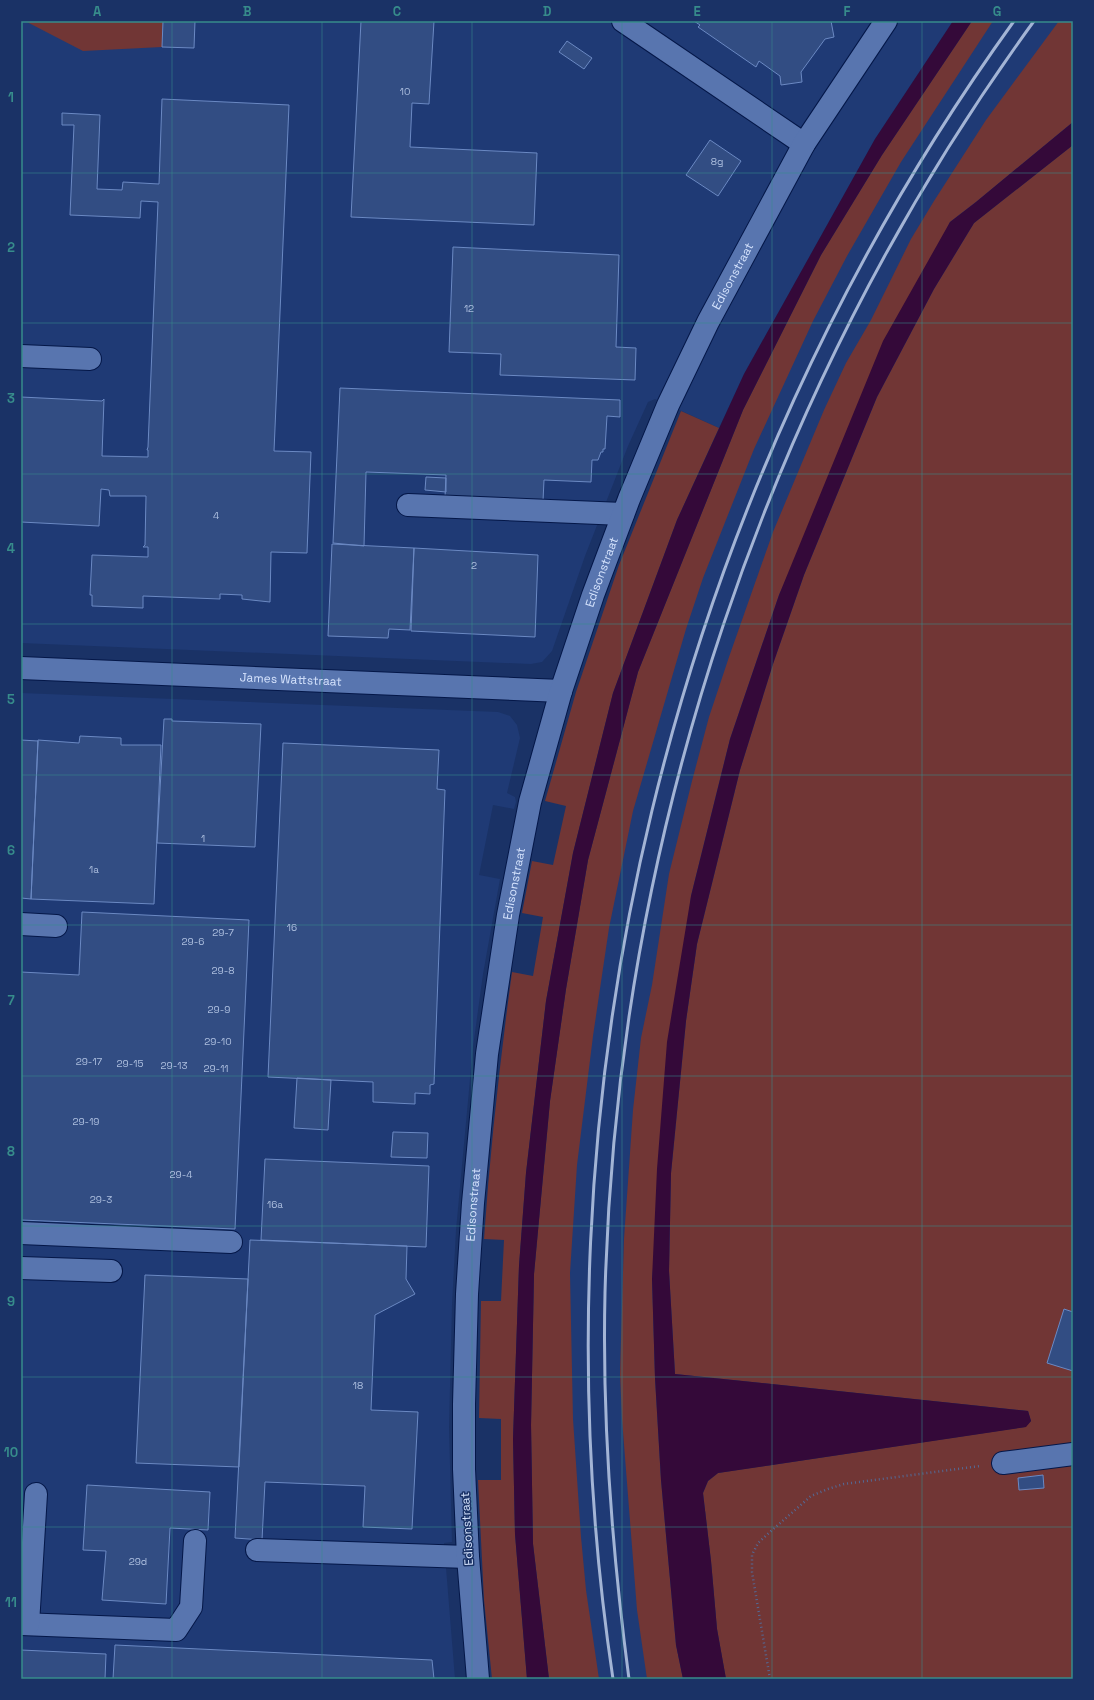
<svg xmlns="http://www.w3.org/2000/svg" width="1094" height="1700" viewBox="0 0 1094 1700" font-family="'Space Grotesk',sans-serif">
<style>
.built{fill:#1f3a75}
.green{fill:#713635}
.water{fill:#340939}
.building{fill:#324d83;stroke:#6b89c3}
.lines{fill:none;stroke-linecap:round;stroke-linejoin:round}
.minor-casing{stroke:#041748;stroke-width:24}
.path{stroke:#546995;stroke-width:2.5;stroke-dasharray:1 3;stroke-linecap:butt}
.minor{stroke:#5875af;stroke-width:22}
.rail{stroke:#a3b4d5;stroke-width:3}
.grid{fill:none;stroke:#378c8b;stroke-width:1;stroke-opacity:0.55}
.labels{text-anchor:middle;stroke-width:3;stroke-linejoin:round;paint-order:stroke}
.number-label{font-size:10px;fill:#acbede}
.street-label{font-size:12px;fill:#d5e3fd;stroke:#1a3266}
.neatline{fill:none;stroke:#378c8b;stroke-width:1.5}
.grid-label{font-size:13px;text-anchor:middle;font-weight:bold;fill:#378c8b}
</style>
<rect width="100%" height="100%" fill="#1a3266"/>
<path class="built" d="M21 21H953L875 139 744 374 719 428 655 399 648 402 628 446 585 556 552 651 542 662 531 664 21 643Z
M972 21H1073V122L976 202 676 1645 683 1679H549L550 1101 743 410Z
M21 693 498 712 510 716 517 725 520 738 507 793 515 797 516 802 514 809 493 805 479 875 500 879 483 974 473 1047 456 1230 452 1305 449 1427 452 1542 444 1543 455 1679H21Z"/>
<path class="green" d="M25 21H163L162 47 83 51Z
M972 21H993L901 162 847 256 813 321 754 449 703 578 686 629 633 811 609 928 593 1036 577 1165 570 1273 573 1419 581 1537 586 1590 599 1679H549L533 1544 531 1425 534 1274 550 1101 566 989 588 860 638 672 743 410 821 255 882 155Z
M1059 21H1073V122L976 202 950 222 779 595 730 739 691 896 652 1279 655 1378 661 1480 676 1645 683 1679H647L637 1610 622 1419 620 1374 624 1239 633 1110 641 1038 652 985 669 874 692 781 709 717 729 657 773 532 824 410 846 363 871 320 911 239 934 201 986 120Z
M1073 145V1679H726L717 1629 711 1561 703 1493 708 1481 718 1473 1025 1427 1031 1421 1028 1411 675 1374 669 1271 671 1173 686 1021 697 944 740 770 773 664 804 575 877 397 934 289 974 223Z
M681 411 719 428 677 520 613 693 573 853 546 1001 526 1173 519 1266 513 1439 515 1534 527 1679H492L484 1600 478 1480H501V1419L479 1418 481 1301H501L504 1240 484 1239C490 1150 500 1061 512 972L533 976 543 917 522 913 532 861 553 865 566 806 545 801 576 692 619 565Z"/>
<path class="water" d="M953 21H972L882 155 821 255 743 410 638 672 588 860 566 989 550 1101 534 1274 531 1425 533 1544 549 1679H527L515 1534 513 1439 519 1266 526 1173 546 1001 573 853 613 693 677 520 744 374 875 139Z
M1073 122V145L974 223 934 289 877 397 804 575 773 664 740 770 697 944 686 1021 671 1173 669 1271 675 1374 1028 1411 1031 1421 1026 1427 718 1473 708 1481 703 1493 711 1561 717 1629 726 1679H683L676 1645 661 1480 655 1378 652 1279 657 1169 667 1042 691 896 730 739 779 595 883 341 950 222 976 202Z"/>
<path class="building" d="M163 21H195L194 48 162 47Z
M361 21H434L429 104 412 103 410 147 537 153 534 225 351 217Z
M694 21H831L834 37 825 39 801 72 802 82 781 85 780 76 759 61 756 67 698 27 700 25Z
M567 41 592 58 584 69 559 52Z
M162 99 289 105 274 451 311 452 307 553 271 552 270 602 242 599V595L220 594V599L143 596V608L92 606V595H90L92 555 148 557V547H143L145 545 146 496H110L109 490 101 489 99 526 21 522V397L102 401 104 399 102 456 148 457V450H147L148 447 158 202 141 201 140 218 70 215 74 125H62V113L100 115 97 189 122 190 123 182 159 184Z
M710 140 741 161 718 196 686 175Z
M453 247 619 255 616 347 636 348 635 380 500 375 501 354 449 352Z
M340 388 620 400V417L607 416 605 449H603V452H601L598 460H592L591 482 544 480 543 501 445 497 446 475 366 472 364 546 333 543Z
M426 477 446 478V492L425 490Z
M332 544 414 548 410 630 389 629 388 638 328 636Z
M414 548 538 555 535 637 411 631Z
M164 719H172V721L261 724 255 847 157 843Z
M80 736 121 738V745H161L154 904 31 899 38 740 79 743Z
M21 740 38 741 31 899 21 898Z
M283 743 439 750 437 789 445 790 434 1084 430 1085V1094L415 1093V1104L373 1102V1082L268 1077Z
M82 912 249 920 235 1229 21 1220V972L79 975Z
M297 1078 331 1080 328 1130 294 1128Z
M393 1132 428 1133 427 1158 391 1157Z
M265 1159 429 1166 426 1247 261 1240Z
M250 1240 407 1246 406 1279 415 1294 375 1315 371 1410 418 1412 412 1529 363 1527 365 1486 265 1482 262 1540 235 1538Z
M145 1275 248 1279 239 1467 136 1463Z
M1064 1309 1073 1312V1371L1047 1363Z
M1043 1475 1044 1488 1019 1490 1018 1478Z
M87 1485 210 1492 208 1530 170 1528 166 1604 102 1600 106 1551 83 1550Z
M115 1645 432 1660 434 1679H113Z
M21 1650 106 1654 105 1679H21Z"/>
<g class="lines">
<defs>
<g id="minor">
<path d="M623 21 804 144"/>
<path d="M21 356 90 359"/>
<path d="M408 505 623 514"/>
<path id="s1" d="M21 668 561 691"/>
<path d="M21 924 56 926"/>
<path d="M21 1233 231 1242"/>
<path d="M21 1268 111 1271"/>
<path d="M1003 1463 1073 1454"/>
<path d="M257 1550 468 1557"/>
<path d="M21 1624 176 1630 191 1607 195 1541"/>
<path d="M28 1624 36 1494"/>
<path id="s2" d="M478 1679 468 1557 464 1469V1404L467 1294 473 1203 487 1054 508 915 530 802 561 691 593 595 629 499 668 405 708 322 804 144 886 21"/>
</g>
</defs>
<use href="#minor" class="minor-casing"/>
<path class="path" d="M770 1679 752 1572V1555L758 1543 770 1532 811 1496 828 1489 844 1484 980 1466"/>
<use href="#minor" class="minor"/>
<path class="rail" d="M613 1679C526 1098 670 498 1014 21
M629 1679C612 1551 602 1422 605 1293 617 838 766 389 1034 21"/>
</g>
<path class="grid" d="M172 21V1679M322 21V1679M472 21V1679M622 21V1679M772 21V1679M922 21V1679M21 173H1073M21 323H1073M21 474H1073M21 624H1073M21 775H1073M21 925H1073M21 1076H1073M21 1226H1073M21 1377H1073M21 1527H1073"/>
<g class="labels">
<g class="number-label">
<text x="405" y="95">10</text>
<text x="717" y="165">8g</text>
<text x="469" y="312">12</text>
<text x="216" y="519">4</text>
<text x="474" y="569">2</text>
<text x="203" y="842">1</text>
<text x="94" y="873">1a</text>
<text x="292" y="931">16</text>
<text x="223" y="936">29-7</text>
<text x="193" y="945">29-6</text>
<text x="223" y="974">29-8</text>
<text x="219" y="1013">29-9</text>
<text x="218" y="1045">29-10</text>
<text x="89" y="1065">29-17</text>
<text x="130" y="1067">29-15</text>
<text x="174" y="1069">29-13</text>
<text x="216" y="1072">29-11</text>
<text x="86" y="1125">29-19</text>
<text x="181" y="1178">29-4</text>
<text x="101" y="1203">29-3</text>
<text x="275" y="1208">16a</text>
<text x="358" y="1389">18</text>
<text x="138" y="1565">29d</text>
</g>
<g class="street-label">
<text dy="4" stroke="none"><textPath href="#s2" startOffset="1447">Edisonstraat</textPath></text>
<text dy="4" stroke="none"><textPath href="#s2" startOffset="1123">Edisonstraat</textPath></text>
<text dy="4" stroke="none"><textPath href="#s1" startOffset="270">James Wattstraat</textPath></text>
<text dy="4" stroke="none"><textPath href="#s2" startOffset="799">Edisonstraat</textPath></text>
<text dy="4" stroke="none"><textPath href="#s2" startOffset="475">Edisonstraat</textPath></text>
<text transform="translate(467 1529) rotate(-93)" y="4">Edisonstraat</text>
</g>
</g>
<rect width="1094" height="1700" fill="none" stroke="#1a3266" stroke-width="44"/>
<rect x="22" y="22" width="1050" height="1656" class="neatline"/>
<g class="grid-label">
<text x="97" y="16">A</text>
<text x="247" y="16">B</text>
<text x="397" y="16">C</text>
<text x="547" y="16">D</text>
<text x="697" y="16">E</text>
<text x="847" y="16">F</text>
<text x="997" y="16">G</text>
<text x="11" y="102">1</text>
<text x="11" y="252">2</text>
<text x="11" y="403">3</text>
<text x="11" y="553">4</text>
<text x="11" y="704">5</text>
<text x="11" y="855">6</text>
<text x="11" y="1005">7</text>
<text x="11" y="1156">8</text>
<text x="11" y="1306">9</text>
<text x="11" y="1457">10</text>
<text x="11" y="1607">11</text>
</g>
</svg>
